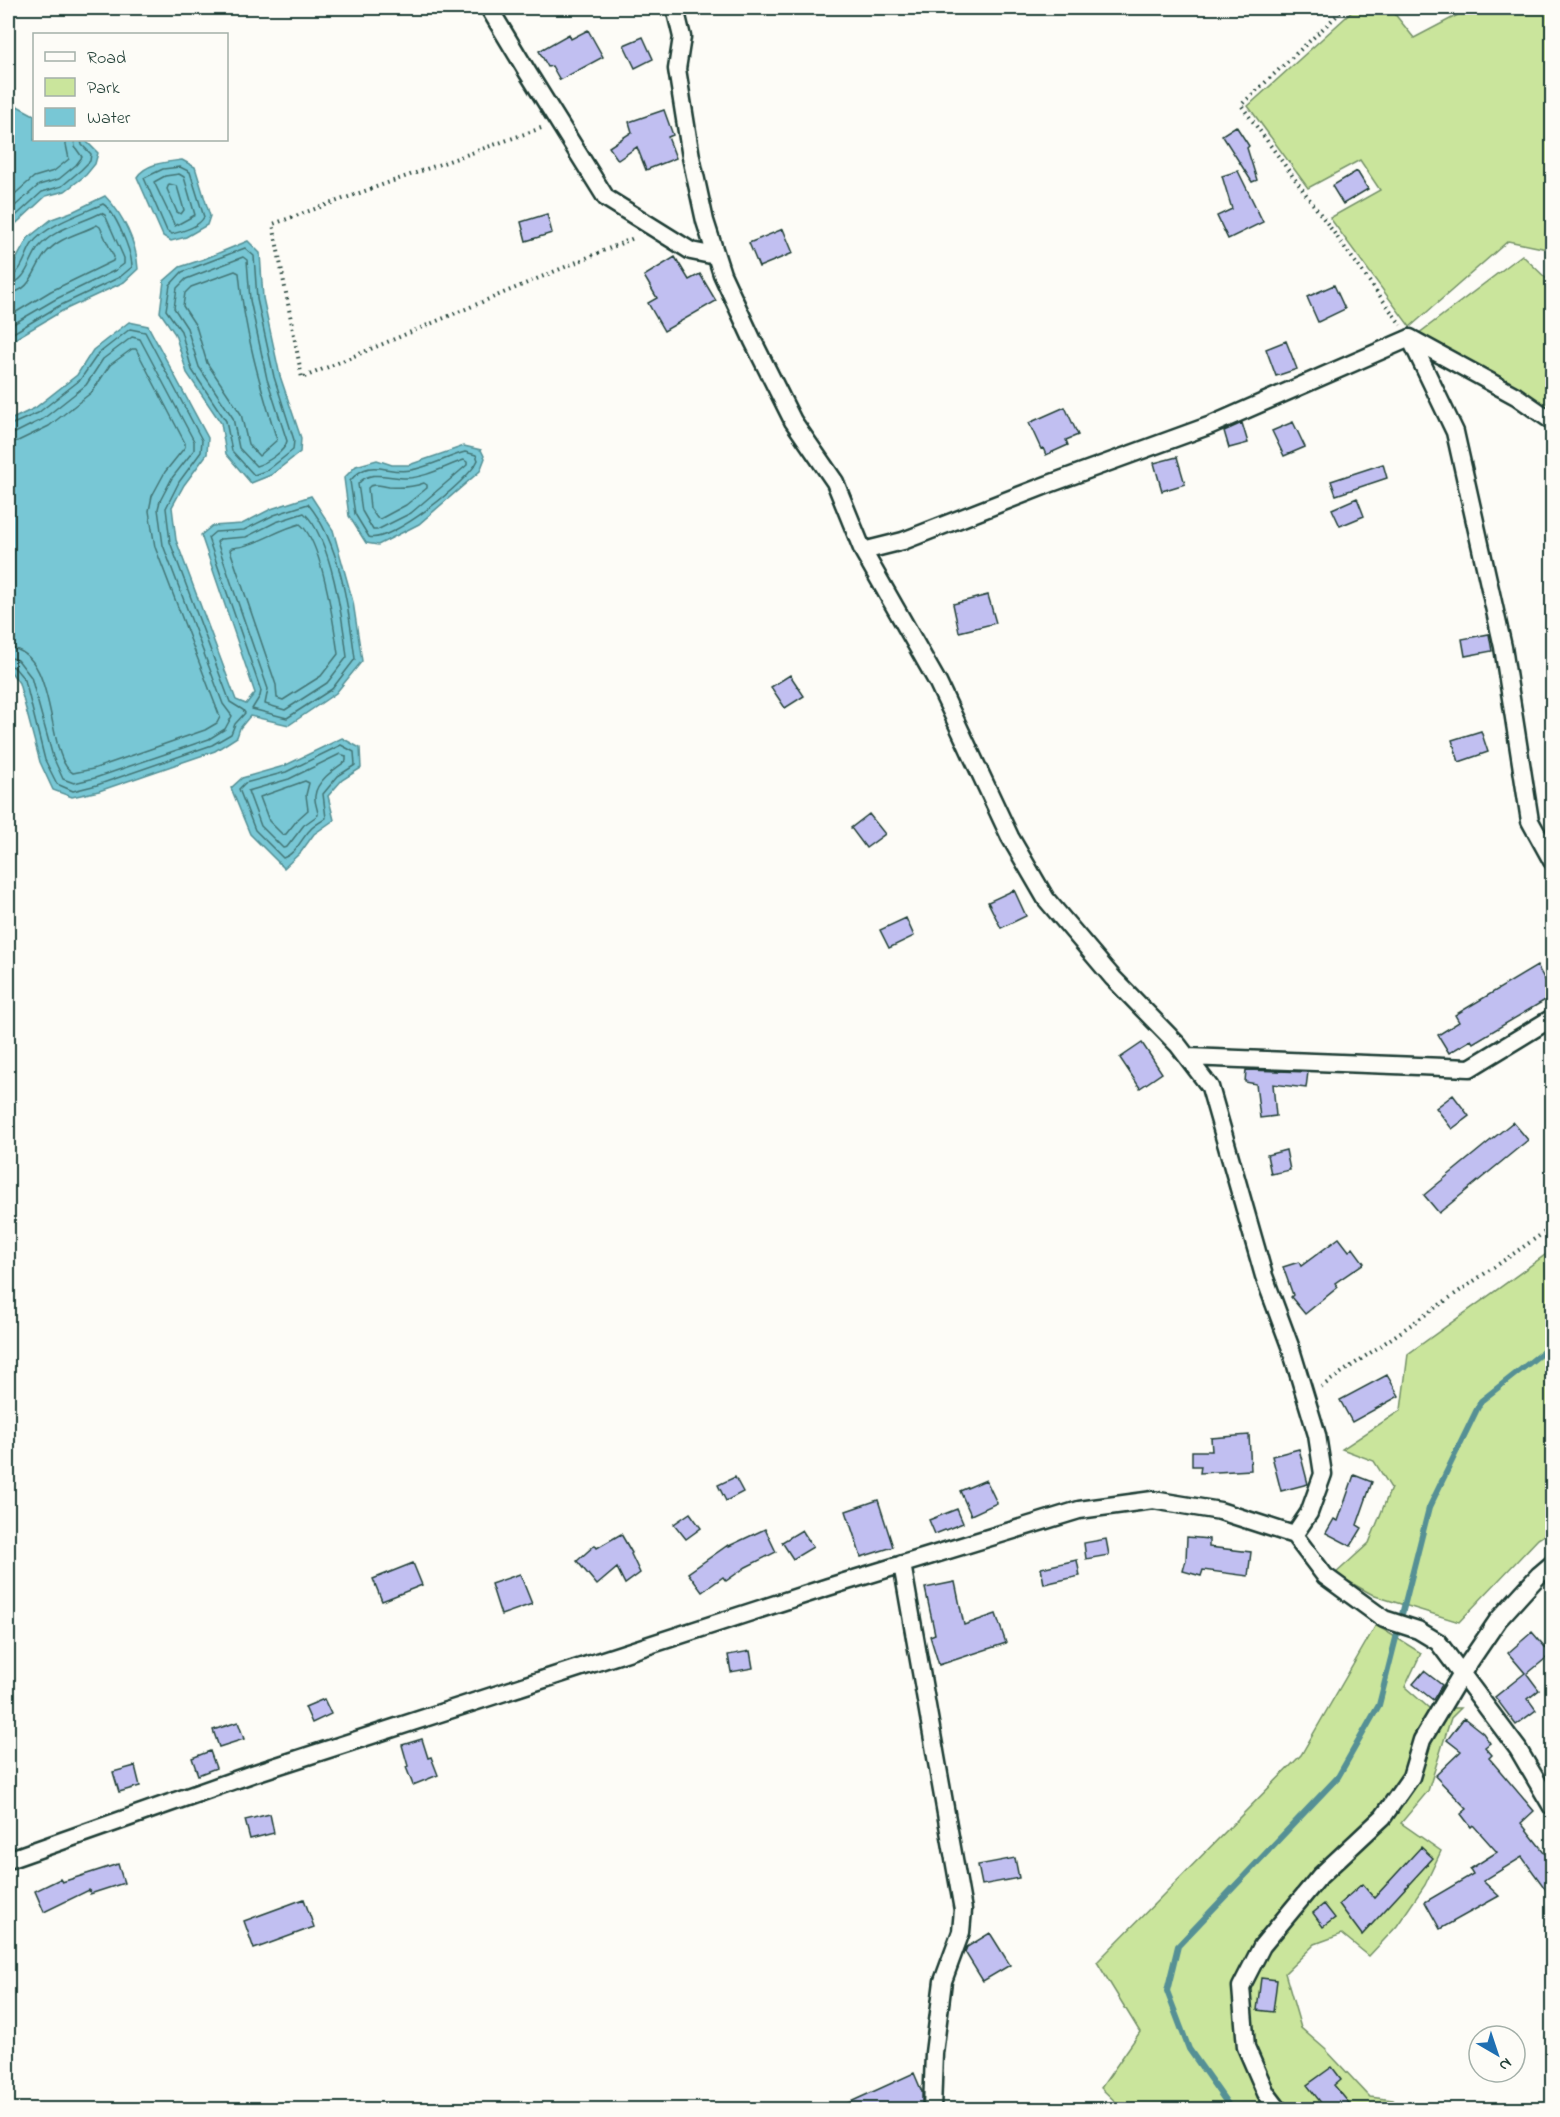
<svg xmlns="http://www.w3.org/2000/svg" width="1560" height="2117" viewBox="0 0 1560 2117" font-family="'Indie Flower',sans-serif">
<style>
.green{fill:#cae59c;stroke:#749168;stroke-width:1.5}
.water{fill:#78c7d5;stroke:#549095;stroke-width:1.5}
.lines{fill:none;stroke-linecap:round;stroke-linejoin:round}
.shore{stroke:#437474;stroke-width:1.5}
.stream{stroke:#549095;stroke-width:6}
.building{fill:#c1bff1;stroke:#1f3d34;stroke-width:1.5}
.minor-casing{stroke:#1f3d34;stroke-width:21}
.path{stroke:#1f3d34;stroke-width:4;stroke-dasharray:1.5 4.5;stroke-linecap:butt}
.minor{stroke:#fdfcf7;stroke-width:16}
</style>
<rect width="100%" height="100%" fill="#fdfcf7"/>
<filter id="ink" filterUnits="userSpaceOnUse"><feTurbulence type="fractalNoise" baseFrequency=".0167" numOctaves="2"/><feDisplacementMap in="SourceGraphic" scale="12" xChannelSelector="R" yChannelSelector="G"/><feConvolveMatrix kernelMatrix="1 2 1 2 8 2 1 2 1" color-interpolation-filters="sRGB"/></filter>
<g filter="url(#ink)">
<path class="green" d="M1356 8H1390L1414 38 1471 8H1552V250L1508 241 1410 327 1330 218 1380 190 1360 160 1308 188 1248 106Z
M1522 255 1552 284V415L1418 334Z
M1552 1250V1530L1538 1539 1459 1622 1375 1596 1335 1574 1369 1543 1391 1488 1374 1461 1342 1449 1401 1410 1408 1354Z
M1376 1625 1421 1653 1405 1687 1429 1708H1461L1451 1718 1428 1791 1401 1823 1441 1851 1425 1885 1397 1926 1369 1956 1342 1934 1315 1944 1285 1973 1301 2028 1325 2049 1370 2097 1393 2100 1402 2109H1123L1101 2088 1140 2032 1097 1962 1301 1755Z"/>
<path class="water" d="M8 101 34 115V140H85L98 153 95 164 86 175 65 191 46 196 8 231Z
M182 160 195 167 210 216 207 225 186 237 171 241 163 236 137 177C146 163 167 162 182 160Z
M105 196C123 214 137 244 138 269L124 282 62 311 8 343V274L28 238 52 219 74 211Z
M248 241 260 253 263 298 280 376 301 438 300 452 271 475 251 483 226 454 221 423 187 373 175 334 160 312 164 281 180 267 204 259Z
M129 322 148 326 208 438 207 454 184 485 172 507 176 540 236 700 246 704 255 693 201 535 212 526 242 524 271 509 311 496 333 530 353 602 362 661 336 693 289 725 250 716 240 728 237 737 215 751 99 791 72 797 53 790 40 762 19 683 8 668V421L35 408 77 375 93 350Z
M464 446 481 450 485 458 480 471 419 524 378 545 366 543 349 516 344 478 356 466 377 460 392 465H409Z
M342 738 360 748 361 768 342 780 328 796 334 820 314 834 301 852 284 868 250 834 231 788 242 778 284 766Z"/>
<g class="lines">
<path class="shore" d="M180 167 190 172 204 217C199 227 183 231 172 234L167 231 144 178 163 169Z
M179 174 184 177 195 215 175 226 154 182 165 176Z
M169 184 177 186 184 210 181 214 177 212 167 189Z
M8 200 34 177 54 171 69 159 65 140
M8 212 39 185 59 179 76 165 82 157 75 147 74 140
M8 223 42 192 62 186 81 170 90 161 91 154 82 145 81 140
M245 248 254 256 257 299 274 377 294 440 293 450 268 470 254 475 232 451 226 421 192 370 181 331 166 310 170 285 182 272Z
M243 257 247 260 250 300 267 379 287 441C285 452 266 463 256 466L239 448 233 418 199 367 187 328 174 308 177 288 186 279Z
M235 271 239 273C244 330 260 385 277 440L259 456 248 444 241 414 207 363 196 326 183 306 185 293 191 287Z
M8 277C22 275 25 254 32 244 44 226 83 213 103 204 115 211 132 252 132 267L120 277 59 306 8 336
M8 284C27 283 29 259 39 247 54 229 81 223 101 213L105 215 124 258V264L116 270 56 299 8 327
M8 293C33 292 33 267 47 252 60 237 80 234 97 225L100 227 114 257 113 261 51 291 8 317
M8 426 38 413 80 380 98 354 130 329 145 332 202 440 201 452 179 482 166 508 170 542 230 702 243 710 245 713 235 724 231 734 212 745 97 785 73 791 57 784 45 760 25 680 14 667 8 665
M8 434 15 433 43 419 86 385 103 359 132 337 140 339 194 441V450L172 478 160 501 158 509 163 545 223 704 232 716 225 729 209 739 95 778 74 783 63 779 53 757 31 677 18 660 8 657
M8 443 18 441 49 426 92 392 110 365 132 349H136L185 443V447L165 472 152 496 149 511 155 547 220 717 217 723 205 730 93 769 73 773C45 758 59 650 8 648
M465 452 476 455 478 460C470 480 390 544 369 537L355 514 350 481C371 456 386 475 411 470 429 467 447 457 465 452Z
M464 460 467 462V465L411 513 377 530H373L362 511 358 484C370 469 389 478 406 478 425 478 446 466 464 460Z
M424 483 427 485V488L406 505 380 519 377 518 370 508 368 488 370 486C378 483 381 486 389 487 401 488 413 487 424 483Z
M308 504C340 542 349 610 355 659L332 689 287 718 252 709 260 696 261 691 208 538 215 532 244 530 274 515Z
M304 513C331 537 343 621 347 657L327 683 285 710 265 704 268 689 217 542 220 539 246 537 276 522Z
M300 524C322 541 334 625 338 654L321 676 283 700 277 698 276 685 230 550 232 548C257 546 276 530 300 524Z
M341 745 354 752 355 765 338 776 323 794 326 818C321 822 314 825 310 830 301 839 296 854 283 858L255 830 239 789 245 783 286 772Z
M340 754 346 756V761C336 768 316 781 315 796 314 802 318 809 318 815L304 825 287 847 283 848 261 826 248 791 289 779Z
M305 781 309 783 306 795 308 810 298 819 286 834 283 835 269 821 260 797Z"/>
<path class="stream" d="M1232 2110 1189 2049 1167 1991 1178 1946 1338 1777 1379 1705 1429 1508 1481 1401 1552 1345"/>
</g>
<path class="building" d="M588 30 603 57 560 80 552 66 548 67 539 51 569 34 571 39Z
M643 37 653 59 635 68 624 45Z
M664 110 673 135 668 137 676 158 646 170 637 147 618 160 609 147 632 132 629 122Z
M1236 126 1249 146 1247 148 1257 180 1252 182 1222 135Z
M1238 171 1263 222 1228 239 1217 216 1232 209 1222 176Z
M1357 171 1368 189 1343 204 1332 186Z
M547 214 552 233 526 241 521 222Z
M783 229 793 253 759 267 749 243Z
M675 257 689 280 700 274 716 301 664 331 648 303 657 298 644 276Z
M1334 285 1345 309 1318 322 1307 297Z
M1286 341 1297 369 1276 376 1266 349Z
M1065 407 1078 435 1066 440 1068 445 1046 455 1043 448 1041 449 1029 423Z
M1293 422 1305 447 1284 456 1272 431Z
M1242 423 1248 443 1229 448 1224 431Z
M1177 457 1185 484 1162 491 1154 463Z
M1383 464 1387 478 1336 495 1331 481Z
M1357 498 1364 516 1340 526 1332 509Z
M988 595 996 623 959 632 953 604Z
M1489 634 1492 651 1465 656 1462 639Z
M790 675 804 696 785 708 771 687Z
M1481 731 1488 752 1459 762 1452 740Z
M869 814 885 834 866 848 851 828Z
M1014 890 1026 916 1001 928 988 902Z
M906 918 914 936 889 948 880 930Z
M1537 966 1552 992V996L1473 1043 1471 1040 1449 1053 1438 1035 1459 1022 1455 1015Z
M1142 1043 1162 1073 1140 1088 1120 1058Z
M1246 1070 1308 1072 1306 1088 1273 1084 1276 1116 1260 1118 1256 1084 1245 1082Z
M1453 1095 1469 1116 1452 1129 1436 1108Z
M1513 1122 1528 1140 1439 1213 1424 1195Z
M1286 1150 1290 1170 1271 1174 1267 1155Z
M1339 1238 1349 1251 1353 1248 1364 1263 1335 1283 1338 1287 1305 1314 1291 1297 1293 1295 1283 1267 1299 1262 1301 1266Z
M1387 1375 1399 1396 1352 1422 1340 1400Z
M1249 1435 1251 1470 1200 1473 1201 1466H1192V1451H1212L1211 1438Z
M1299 1449 1308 1484 1281 1491 1272 1456Z
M1354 1475 1372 1482 1357 1525 1362 1528 1351 1546 1326 1533 1334 1519 1338 1521Z
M735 1477 743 1492 726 1501 718 1485Z
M986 1480 997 1503 971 1515 960 1491Z
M878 1500 893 1547 861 1557 846 1511Z
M957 1509 963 1523 935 1534 929 1520Z
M690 1513 701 1528 686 1539 674 1524Z
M765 1529 776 1552 746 1567 726 1581 723 1577 702 1592 688 1573 728 1545 729 1546Z
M802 1530 813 1547 793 1559 782 1542Z
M621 1534 632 1553 631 1554 640 1573 625 1584 617 1568 597 1585 577 1561 595 1545 597 1548Z
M1187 1537 1209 1539V1547L1251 1552 1248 1576 1203 1570 1201 1576 1183 1571 1186 1560Z
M1106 1539 1109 1555 1086 1559 1084 1543Z
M1077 1560 1080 1576 1044 1584 1041 1568Z
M413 1563 422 1585 382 1601 373 1579Z
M520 1574 532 1604 501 1615 491 1584Z
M955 1582 964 1625 996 1614 1006 1643 939 1665 930 1636 935 1634 925 1588Z
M1532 1632 1551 1654 1527 1674 1539 1690 1528 1699 1536 1710 1516 1725 1495 1697 1525 1673 1508 1653Z
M750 1651 753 1668 731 1672 728 1655Z
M1424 1671 1442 1685 1433 1700 1413 1684Z
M324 1699 331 1714 312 1723 305 1707Z
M1464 1718 1483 1733 1490 1743 1485 1747 1492 1755 1489 1758 1534 1811 1521 1823 1552 1862V1898L1522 1857 1483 1881 1499 1896 1440 1929 1425 1902 1473 1874 1470 1869 1497 1852 1473 1825 1471 1827 1461 1814 1467 1809 1435 1776 1461 1751 1447 1740Z
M238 1722 244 1739 219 1747 213 1730Z
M422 1739 428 1758 431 1757 438 1775 413 1785 406 1767 408 1766 402 1745Z
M210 1751 216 1768 198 1775 192 1758Z
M135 1766 140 1786 119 1792 113 1772Z
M270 1814 274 1833 250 1839 245 1820Z
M1421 1847 1433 1858 1362 1935 1339 1904 1362 1884 1374 1898Z
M1015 1858 1019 1878 982 1885 978 1865Z
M118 1864 124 1883 90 1894 89 1890 44 1912 35 1891 60 1879 62 1882Z
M304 1899 314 1927 254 1949 244 1921Z
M1324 1904 1335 1918 1323 1927 1313 1913Z
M990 1933 1010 1965 983 1981 965 1952 967 1947Z
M1261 1978 1277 1980 1273 2012 1257 2010Z
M1332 2067 1341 2079 1334 2085 1354 2109H1326L1307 2085Z
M914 2073 922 2092V2106L913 2109H835Z"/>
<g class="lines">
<defs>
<path id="minor" d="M489 8 528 73 606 198 691 251 716 256
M675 8 682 37 677 69 691 157 705 221 722 274 753 341 793 421 835 482 863 551 938 683 1010 837 1046 899 1113 978 1178 1045 1210 1087 1264 1276 1290 1346 1317 1435 1323 1474 1309 1513 1294 1535 1325 1576 1384 1619 1418 1630 1438 1642 1518 1749 1552 1807
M1410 338 1455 432 1503 647 1530 821 1552 861
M1410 338 1516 396 1552 421
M863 551 903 541 1049 484 1211 425 1410 338
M1188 1057 1470 1068 1552 1018
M902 1564 963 1910 961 1932 943 1981 934 2053 932 2110
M8 1860 252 1774 828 1587 1079 1510 1153 1500 1220 1511 1294 1535
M1279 2110 1266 2093 1246 2047 1241 1987 1262 1946 1320 1876 1383 1817 1411 1777 1422 1740 1462 1673 1498 1620 1539 1575 1552 1564"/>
</defs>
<use href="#minor" class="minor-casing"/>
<path class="path" d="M1345 8 1241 105 1401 325
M541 128 273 224 302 378 636 237
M1321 1387 1552 1227"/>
<use href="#minor" class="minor"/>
</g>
</g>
<rect width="1560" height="2117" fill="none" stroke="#fdfcf7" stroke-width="30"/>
<rect x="15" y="15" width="1530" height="2087" fill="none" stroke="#1f3d34" stroke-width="2" filter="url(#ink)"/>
<rect x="33" y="33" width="195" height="108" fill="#fdfcf7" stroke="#a4b0a9" stroke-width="1.5"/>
<rect x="45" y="52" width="30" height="9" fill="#fdfcf7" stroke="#a4b0a9" stroke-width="1.5"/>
<text x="87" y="63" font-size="18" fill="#1f3d34">Road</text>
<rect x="45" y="78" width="30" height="18" fill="#cae59c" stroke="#a4b0a9" stroke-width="1.5"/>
<text x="87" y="93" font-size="18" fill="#1f3d34">Park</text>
<rect x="45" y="108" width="30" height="18" fill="#78c7d5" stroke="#a4b0a9" stroke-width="1.5"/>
<text x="87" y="123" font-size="18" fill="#1f3d34">Water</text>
<g transform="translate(1497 2054) rotate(141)"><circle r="28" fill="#fdfcf7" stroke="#a4b0a9" stroke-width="1.5"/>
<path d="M0-4.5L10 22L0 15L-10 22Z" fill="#1f6fb2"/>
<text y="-9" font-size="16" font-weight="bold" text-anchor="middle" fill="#1f3d34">N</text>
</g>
</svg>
